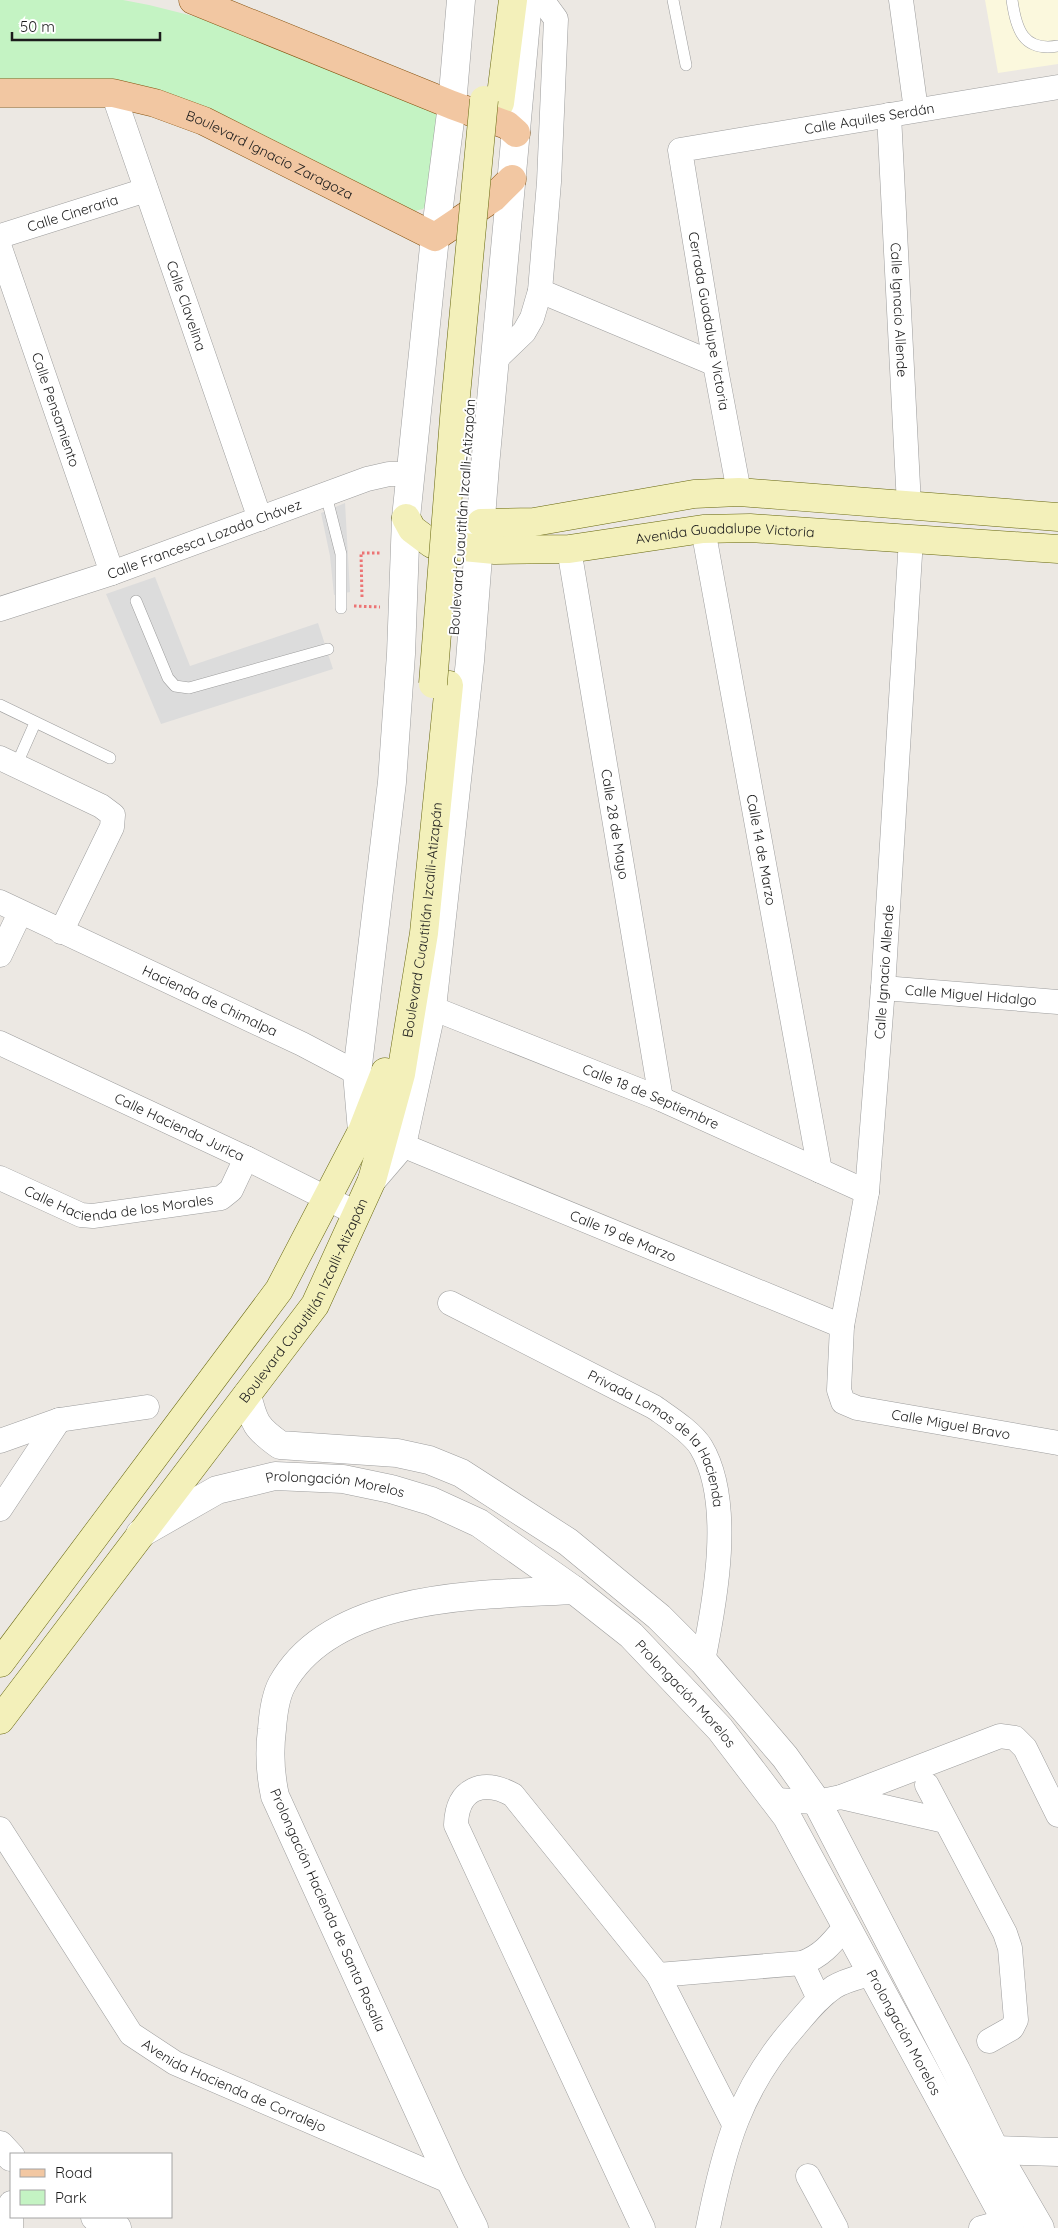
<svg xmlns="http://www.w3.org/2000/svg" width="1058" height="2228" viewBox="0 0 1058 2228" font-family="Quicksand,sans-serif">
<style>
.education{fill:#fbf8dd}
.park{fill:#c4f3c3}
.parking{fill:#dcdcdc}
.lines{fill:none;stroke-linecap:round;stroke-linejoin:round}
.service-casing{stroke:#9d9d9d;stroke-width:12}
.minor-casing{stroke:#9d9d9d;stroke-width:25}
.tertiary-casing{stroke:#9d9d9d;stroke-width:29}
.secondary-casing{stroke:#67670f;stroke-width:29}
.primary-casing{stroke:#86520e;stroke-width:29}
.path{stroke:#ec7475;stroke-width:3;stroke-dasharray:2.5 2.5;stroke-linecap:butt}
.service{stroke:#fff;stroke-width:11}
.minor{stroke:#fff;stroke-width:24}
.tertiary{stroke:#fff;stroke-width:28}
.secondary{stroke:#f3f0ba;stroke-width:28}
.primary{stroke:#f2c7a2;stroke-width:28}
.secondary-bridge-casing{stroke:#67670f;stroke-width:29;stroke-linecap:butt}
.secondary-bridge{stroke:#f3f0ba;stroke-width:28}
.labels{text-anchor:middle;stroke-width:4;stroke-linejoin:round;paint-order:stroke}
.street-label{font-size:14px;fill:#1c1c1c;stroke:#fff}
</style>
<rect width="100%" height="100%" fill="#ece8e3"/>
<path class="education" d="M985 0H1058V64L998 73Z"/>
<path class="park" d="M0 0H123L149 5 197 17 433 106 440 110 429 200 423 209 411 212 124 90 0 84Z"/>
<path class="parking" d="M345 503 350 592 334 595 330 556 321 513Z
M155 577 190 666 318 623 333 669 161 724 106 594Z"/>
<g class="lines">
<defs>
<path id="service" d="M673 0 686 65
M1012 0C1016 29 1023 52 1058 46
M326 495 341 554V608
M136 601 168 678 175 686 189 688 328 649
M0 705 110 758
M16 766 35 723"/>
<g id="minor">
<path d="M901 0 916 110"/>
<path id="s1" d="M113 93 260 519"/>
<path id="s2" d="M889 115 909 505"/>
<path id="s3" d="M0 236 146 190"/>
<path id="s4" d="M0 248 112 573"/>
<path d="M540 291 715 364"/>
<path d="M497 358 524 332 532 318 540 291 549 182 556 19 542 0"/>
<path id="s5" d="M739 492 715 364 680 150 1058 87"/>
<path id="s6" d="M703 529 820 1171"/>
<path id="s7" d="M911 539 883 988 867 1192 842 1326 839 1390 843 1402 857 1408 1058 1443"/>
<path id="s8" d="M569 549 661 1099"/>
<path id="s9" d="M0 609 112 573 367 479 389 474H410"/>
<path d="M0 758 101 806 113 815 112 827 61 932"/>
<path id="s10" d="M0 902 302 1044 357 1073"/>
<path d="M0 955 20 913"/>
<path id="s11" d="M883 988 1058 1002"/>
<path id="s12" d="M432 1008 661 1099 867 1192"/>
<path id="s13" d="M0 1043 246 1158 356 1213"/>
<path id="s14" d="M402 1145 842 1326"/>
<path id="s15" d="M0 1178 81 1215 93 1216 221 1198 231 1190 246 1158"/>
<path id="s16" d="M450 1303 654 1407C668 1417 692 1432 701 1447 734 1502 715 1602 703 1661"/>
<path d="M0 1441 59 1420 147 1407"/>
<path d="M0 1509 59 1420"/>
<path d="M927 1785 1005 1933 1010 1948 1016 2020 1012 2028 989 2041"/>
<path d="M841 1797 945 1821"/>
<path d="M775 1800 817 1802 841 1797 1000 1736 1015 1738 1025 1748 1058 1815"/>
<path id="s17" d="M0 1829 131 2034 175 2063 451 2182"/>
<path d="M802 1963 819 1999"/>
<path d="M658 1975 802 1963C822 1956 832 1943 846 1926"/>
<path d="M808 2176 836 2228"/>
<path d="M11 2228V2203"/>
<path d="M643 2228 456 1825C457 1789 482 1778 513 1795L658 1975 734 2124"/>
<path d="M708 2228C724 2147 740 2088 796 2025 808 2011 819 1997 834 1987 845 1980 860 1977 873 1973"/>
<path d="M981 2228 1006 2221"/>
</g>
<g id="tertiary">
<path d="M362 1131 357 1073 392 782 401 654 406 518 435 237 452 105 461 0"/>
<path d="M372 1180 402 1145 432 1008 470 661 485 466 528 0"/>
<path d="M247 1395C254 1423 256 1428 280 1445L397 1453 429 1460 461 1473 568 1542 659 1617 703 1661 785 1757 817 1802 956 2070 995 2150 1040 2228"/>
<path id="s18" d="M140 1534 217 1490 275 1476 343 1479 391 1489 431 1501 479 1523 574 1590 631 1635 720 1729 787 1817 1010 2228"/>
<path d="M0 2145 11 2157"/>
<path d="M995 2150 1058 2152"/>
<path d="M95 2217 117 2228"/>
<path d="M474 2228 451 2182 275 1796C270 1773 269 1752 272 1729 273 1715 275 1697 282 1684 333 1592 483 1595 574 1590"/>
</g>
<g id="secondary">
<path d="M500 103 513 0"/>
<path id="s19" d="M406 518 412 529 432 544 495 550 569 549 703 529 750 528 1058 549"/>
<path d="M481 523 534 522 694 494 739 492 1058 517"/>
<path d="M0 1663 279 1290 362 1131 385 1072"/>
<path id="s20" d="M0 1720 315 1305 372 1180 401 1074 424 933 449 685"/>
</g>
<g id="primary">
<path d="M193 0 452 105 507 125 516 133"/>
<path id="s21" d="M0 93H113L155 103 204 121 435 237 493 198 512 179"/>
</g>
</defs>
<use href="#service" class="service-casing"/>
<use href="#minor" class="minor-casing"/>
<use href="#tertiary" class="tertiary-casing"/>
<use href="#secondary" class="secondary-casing"/>
<use href="#primary" class="primary-casing"/>
<path class="path" d="M362 597 361 553H381
M354 606 380 607"/>
<use href="#service" class="service"/>
<use href="#minor" class="minor"/>
<use href="#tertiary" class="tertiary"/>
<use href="#secondary" class="secondary"/>
<use href="#primary" class="primary"/>
<defs>
<path id="secondary-bridge" d="M433 684 455 406 484 100"/>
</defs>
<use href="#secondary-bridge" class="secondary-bridge-casing"/>
<use href="#secondary-bridge" class="secondary-bridge"/>
</g>
<g class="labels">
<g class="street-label">
<text dy="5" stroke="none"><textPath href="#s5" startOffset="539">Calle Aquiles Serdán</textPath></text>
<text dy="5" stroke="none"><textPath href="#s21" startOffset="282">Boulevard Ignacio Zaragoza</textPath></text>
<text dy="5" stroke="none"><textPath href="#s3" startOffset="76">Calle Cineraria</textPath></text>
<text dy="5" stroke="none"><textPath href="#s1" startOffset="225">Calle Clavelina</textPath></text>
<text dy="5" stroke="none"><textPath href="#s2" startOffset="195">Calle Ignacio Allende</textPath></text>
<text transform="translate(709 321) rotate(80)" y="5">Cerrada Guadalupe Victoria</text>
<text dy="5" stroke="none"><textPath href="#s4" startOffset="171">Calle Pensamiento</textPath></text>
<text transform="translate(462 517) rotate(-86)" y="5">Boulevard Cuautitlán Izcalli-Atizapán</text>
<text dy="5" stroke="none"><textPath href="#s19" startOffset="332">Avenida Guadalupe Victoria</textPath></text>
<text dy="5" stroke="none"><textPath href="#s9" startOffset="216">Calle Francesca Lozada Chávez</textPath></text>
<text dy="5" stroke="none"><textPath href="#s8" startOffset="279">Calle 28 de Mayo</textPath></text>
<text dy="5" stroke="none"><textPath href="#s6" startOffset="326">Calle 14 de Marzo</textPath></text>
<text dy="5" stroke="none"><textPath href="#s20" startOffset="924">Boulevard Cuautitlán Izcalli-Atizapán</textPath></text>
<text transform="translate(884 972) rotate(-86)" y="5">Calle Ignacio Allende</text>
<text dy="5" stroke="none"><textPath href="#s11" startOffset="88">Calle Miguel Hidalgo</textPath></text>
<text dy="5" stroke="none"><textPath href="#s10" startOffset="232">Hacienda de Chimalpa</textPath></text>
<text dy="5" stroke="none"><textPath href="#s12" startOffset="236">Calle 18 de Septiembre</textPath></text>
<text dy="5" stroke="none"><textPath href="#s13" startOffset="198">Calle Hacienda Jurica</textPath></text>
<text dy="5" stroke="none"><textPath href="#s15" startOffset="125">Calle Hacienda de los Morales</textPath></text>
<text dy="5" stroke="none"><textPath href="#s14" startOffset="239">Calle 19 de Marzo</textPath></text>
<text dy="5" stroke="none"><textPath href="#s20" startOffset="519">Boulevard Cuautitlán Izcalli-Atizapán</textPath></text>
<text dy="5" stroke="none"><textPath href="#s7" startOffset="978">Calle Miguel Bravo</textPath></text>
<text dy="5" stroke="none"><textPath href="#s16" startOffset="255">Privada Lomas de la Hacienda</textPath></text>
<text dy="5" stroke="none"><textPath href="#s18" startOffset="209">Prolongación Morelos</textPath></text>
<text dy="5" stroke="none"><textPath href="#s18" startOffset="629">Prolongación Morelos</textPath></text>
<text transform="translate(328 1910) rotate(66)" y="5">Prolongación Hacienda de Santa Rosalía</text>
<text dy="5" stroke="none"><textPath href="#s18" startOffset="1034">Prolongación Morelos</textPath></text>
<text dy="5" stroke="none"><textPath href="#s17" startOffset="359">Avenida Hacienda de Corralejo</textPath></text>
</g>
</g>
<rect x="10" y="2153" width="162" height="65" fill="#ffffff" stroke="#a4a4a4"/>
<rect x="20" y="2169" width="25" height="8" fill="#f2c7a2" stroke="#a4a4a4"/>
<text x="55" y="2178" font-size="15" fill="#1c1c1c">Road</text>
<rect x="20" y="2190" width="25" height="15" fill="#c4f3c3" stroke="#a4a4a4"/>
<text x="55" y="2203" font-size="15" fill="#1c1c1c">Park</text>
<path d="M12 32v8h148v-8" fill="none" stroke="#1c1c1c" stroke-width="2.5"/>
<text x="20" y="32" font-size="15" fill="#1c1c1c" stroke="#ffffff" stroke-width="4" paint-order="stroke">50 m</text>
</svg>
